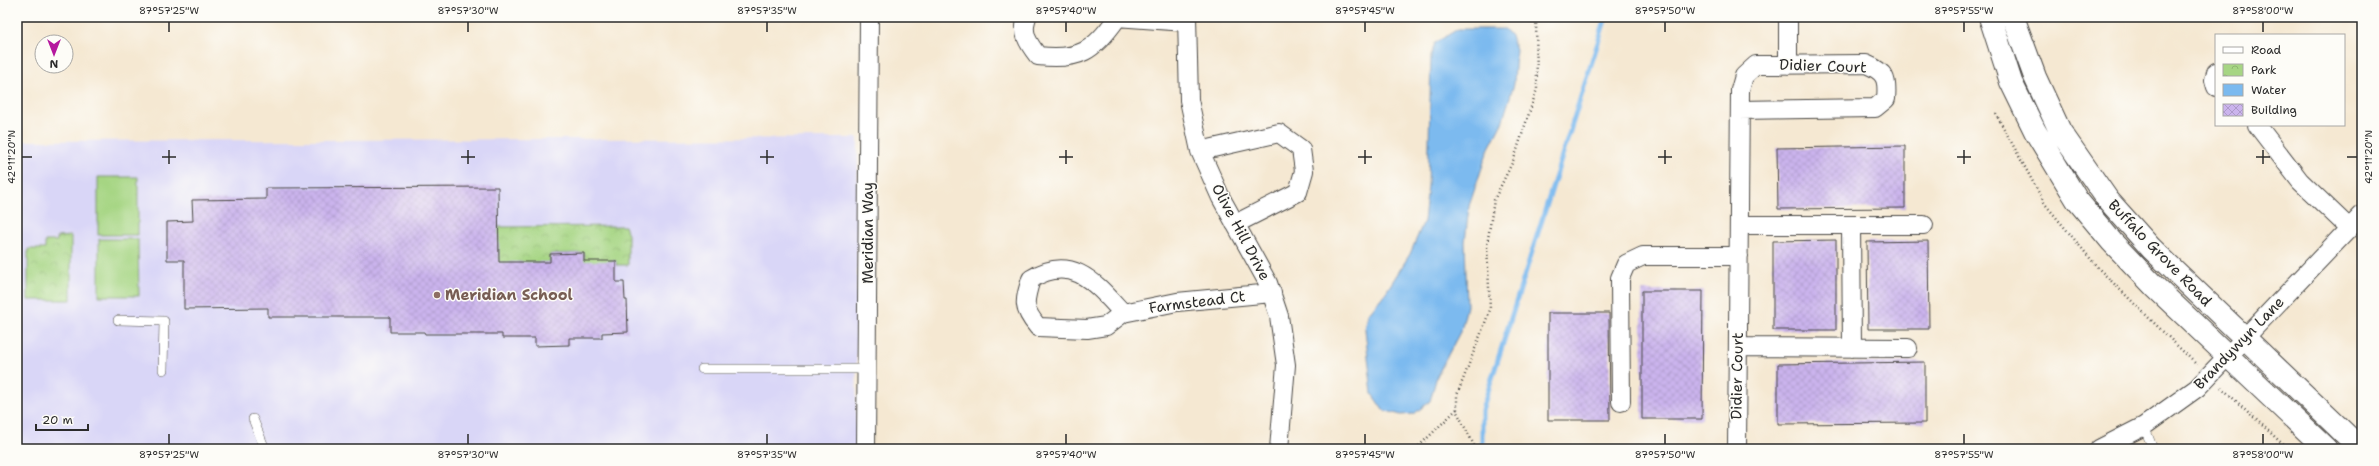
<svg xmlns="http://www.w3.org/2000/svg" width="2379" height="466" viewBox="0 0 2379 466" font-family="'Shantell Sans',sans-serif">
<style>
.built{fill:#d9d6f7}
.grass{fill:#a6d583;stroke:#688057}
.park{fill:url(#park-crowns);stroke:#688057}
.water{fill:#7bbaef;stroke:#53728d}
.lines{fill:none;stroke-linecap:round;stroke-linejoin:round}
.stream{stroke:#7bbaef;stroke-width:5}
.building{fill:url(#building-cross-hatch)}
.lane-casing{stroke:#494744;stroke-width:10}
.street-casing{stroke:#494744;stroke-width:20}
.secondary-casing{stroke:#494744;stroke-width:24}
.path{stroke:#494744;stroke-width:2.5;stroke-dasharray:1 3;stroke-linecap:butt}
.lane{stroke:#fff;stroke-width:9}
.street{stroke:#fff;stroke-width:18}
.secondary{stroke:#fff;stroke-width:22}
.ticks{fill:none;stroke:#2b2b2b;stroke-width:1.5}
.education-dot{fill:#8d6e63;stroke:#fdfcf7;stroke-width:1.5}
.labels{text-anchor:middle;stroke-width:3;stroke-linejoin:round;paint-order:stroke}
.street-label{font-size:15px;fill:#2b2b2b;stroke:#fdfcf7}
.education-label{font-size:15px;font-weight:bold;fill:#785e54;stroke:#fdfcf7;text-anchor:start}
.neatline{fill:none;stroke:#2b2b2b;stroke-width:1.5}
.ticks-label{font-size:10px;text-anchor:middle;fill:#2b2b2b}
</style>
<defs>
<pattern id="park-crowns" width="20" height="18" patternUnits="userSpaceOnUse"><rect width="20" height="18" fill="#a6d583"/><path d="M2 6a3 3 0 1 1 6 0M12 15a3 3 0 1 1 6 0" fill="none" stroke="#8fb771"/></pattern>
<pattern id="building-cross-hatch" width="8" height="8" patternUnits="userSpaceOnUse"><rect width="8" height="8" fill="#cbb4ed"/><path d="M0 0l8 8M0 8l8-8" fill="none" stroke="#ae9bcb"/></pattern>
</defs>
<rect width="100%" height="100%" fill="#fdfcf7"/>
<filter id="ink" filterUnits="userSpaceOnUse"><feTurbulence type="fractalNoise" baseFrequency=".025" numOctaves="2"/><feDisplacementMap in="SourceGraphic" scale="8" xChannelSelector="R" yChannelSelector="G"/><feConvolveMatrix kernelMatrix="1 2 1 2 8 2 1 2 1" color-interpolation-filters="sRGB"/></filter>
<filter id="wash" filterUnits="userSpaceOnUse"><feTurbulence type="fractalNoise" baseFrequency=".012" numOctaves="4" result="noise"/><feDisplacementMap in="SourceGraphic" scale="16" xChannelSelector="R" yChannelSelector="G"/><feGaussianBlur stdDeviation="0.9" result="paint"/><feColorMatrix in="noise" values="0 0 0 0 0 0 0 0 0 0 0 0 0 0 0 0 0 1.4 0 .05"/><feComposite in="paint" operator="in"/></filter>
<g filter="url(#wash)">
<rect width="100%" height="100%" fill="#f5e8d2"/>
<path class="built" d="M858 138 856 449H17V141Z"/>
<path class="grass" d="M98 177H138V235H98Z
M99 239H138L139 296H99Z"/>
<path class="park" d="M625 226 628 234V265H616V261L584 263V253L550 254V264L518 262 499 281 498 227Z
M71 236V300H28V249H45V241H57V237Z"/>
<path class="water" d="M1458 29H1505L1511 36 1516 49 1514 84 1502 123 1488 150 1469 206 1465 242 1467 306 1461 330 1437 376 1430 401 1414 414 1401 415 1383 410 1372 394 1365 329 1368 314 1386 292 1410 254 1424 221 1428 186 1431 56 1435 43Z"/>
<g class="lines">
<path class="stream" d="M1482 442V410L1606 17"/>
</g>
<g id="blocks">
<path class="building" d="M1905 146V208L1778 209 1777 148Z
M498 187 499 262H550V254L584 253V261H616V282H624L625 300H627L628 332 602 333V338H569V345L535 346V338H502V334H425L424 332H390V317H268V308L184 309V260H167V222L193 221 192 200 266 199V188Z
M1836 240V330H1773V241Z
M1928 241 1929 329H1868L1867 242Z
M1642 291H1703L1702 419H1642Z
M1548 313H1609L1610 420H1548Z
M1925 362V423L1778 424V364Z"/>
</g>
</g>
<g filter="url(#ink)">
<use href="#blocks" fill-opacity="0" stroke="#494744" stroke-width="1"/>
<g class="lines">
<defs>
<path id="lane" d="M118 320 164 321 163 370
M702 369H867
M253 419 265 449
M2144 426 2153 449"/>
<path id="street" d="M1027 17C1021 33 1028 43 1038 56 1079 61 1094 51 1117 18
M1116 17 1186 22
M1187 17 1189 100 1200 151 1221 198 1268 283 1279 316 1286 365 1279 449
M1788 65V17
M2216 72 2214 80 2216 87
M2257 125 2300 181 2349 228
M1200 151 1279 133 1301 149 1304 171 1298 192 1235 224
M1739 225H1851
M1123 313C1096 284 1073 253 1031 279 1024 302 1022 308 1038 327L1087 329 1106 326 1123 313 1177 302 1272 293
M1738 347 1908 348
M1852 348 1851 225H1924
M1621 402 1620 278 1626 264 1643 256H1739
M866 449 869 17
M1737 449 1740 90 1744 76 1756 65 1866 64C1885 72 1888 78 1886 99L1875 108 1740 110
M2099 449 2144 426 2197 388 2362 215"/>
<path id="secondary" d="M1990 17 2011 82 2035 131 2077 200 2112 242 2155 287 2326 449
M2013 17 2035 77 2060 131 2108 200 2151 248 2361 449"/>
</defs>
<use href="#lane" class="lane-casing"/>
<use href="#street" class="street-casing"/>
<use href="#secondary" class="secondary-casing"/>
<path class="path" d="M1996 114 2045 204 2099 269 2197 365
M2221 387 2288 449
M1416 449 1457 409
M1476 449 1457 412V395L1490 310 1487 245 1494 200 1514 159 1537 89 1536 17
M1511 449H1519"/>
<use href="#lane" class="lane"/>
<use href="#street" class="street"/>
<use href="#secondary" class="secondary"/>
</g>
</g>
<path class="ticks" d="M169 22V32M468 22V32M767 22V32M1066 22V32M1365 22V32M1665 22V32M1964 22V32M2263 22V32M169 150V164M468 150V164M767 150V164M1066 150V164M1365 150V164M1665 150V164M1964 150V164M2263 150V164M22 157H32M162 157H176M461 157H475M760 157H774M1059 157H1073M1358 157H1372M1658 157H1672M1957 157H1971M2256 157H2270M2347 157H2357M169 434V444M468 434V444M767 434V444M1066 434V444M1365 434V444M1665 434V444M1964 434V444M2263 434V444"/>
<circle class="education-dot" cx="437" cy="295" r="4"/>
<g class="labels">
<g class="street-label">
<text transform="translate(1823 66) rotate(2)" y="5">Didier Court</text>
<text transform="translate(1241 232) rotate(62)" y="5">Olive Hill Drive</text>
<text transform="translate(868 233) rotate(-90)" y="5">Meridian Way</text>
<text transform="translate(2160 253) rotate(46)" y="5">Buffalo Grove Road</text>
<text transform="translate(1197 302) rotate(-7)" y="5">Farmstead Ct</text>
<text transform="translate(2239 343) rotate(-46)" y="5">Brandywyn Lane</text>
<text transform="translate(1737 376) rotate(-89)" y="5">Didier Court</text>
</g>
<g class="education-label">
<text x="445" y="300">Meridian School</text>
</g>
</g>
<rect width="2379" height="466" fill="none" stroke="#fdfcf7" stroke-width="44"/>
<rect x="2215" y="34" width="130" height="92" fill="#fdfcf7" stroke="#a9a8a5"/>
<rect x="2223" y="47" width="20" height="6" fill="#ffffff" stroke="#a9a8a5"/>
<text x="2251" y="54" font-size="12" fill="#2b2b2b">Road</text>
<rect x="2223" y="64" width="20" height="12" fill="url(#park-crowns)" stroke="#a9a8a5"/>
<text x="2251" y="74" font-size="12" fill="#2b2b2b">Park</text>
<rect x="2223" y="84" width="20" height="12" fill="#7bbaef" stroke="#a9a8a5"/>
<text x="2251" y="94" font-size="12" fill="#2b2b2b">Water</text>
<rect x="2223" y="104" width="20" height="12" fill="url(#building-cross-hatch)" stroke="#a9a8a5"/>
<text x="2251" y="114" font-size="12" fill="#2b2b2b">Building</text>
<g transform="translate(54 54) rotate(180)"><circle r="19" fill="#fdfcf7" stroke="#a9a8a5"/>
<path d="M0-3L7 15L0 10L-7 15Z" fill="#b5179e"/>
<text y="-6" font-size="11" font-weight="bold" text-anchor="middle" fill="#2b2b2b">N</text>
</g>
<path d="M36 424v6h52v-6" fill="none" stroke="#2b2b2b" stroke-width="2"/>
<text x="42" y="424" font-size="12" fill="#2b2b2b" stroke="#fdfcf7" stroke-width="3" paint-order="stroke">20 m</text>
<rect x="22" y="22" width="2335" height="422" class="neatline"/>
<g class="ticks-label">
<text x="169" y="14">87°57'25"W</text>
<text x="468" y="14">87°57'30"W</text>
<text x="767" y="14">87°57'35"W</text>
<text x="1066" y="14">87°57'40"W</text>
<text x="1365" y="14">87°57'45"W</text>
<text x="1665" y="14">87°57'50"W</text>
<text x="1964" y="14">87°57'55"W</text>
<text x="2263" y="14">87°58'00"W</text>
<text transform="translate(2368 157) rotate(-90)" y="4">42°11'20"N</text>
<text transform="translate(11 157) rotate(-90)" y="4">42°11'20"N</text>
<text x="169" y="458">87°57'25"W</text>
<text x="468" y="458">87°57'30"W</text>
<text x="767" y="458">87°57'35"W</text>
<text x="1066" y="458">87°57'40"W</text>
<text x="1365" y="458">87°57'45"W</text>
<text x="1665" y="458">87°57'50"W</text>
<text x="1964" y="458">87°57'55"W</text>
<text x="2263" y="458">87°58'00"W</text>
</g>
</svg>
